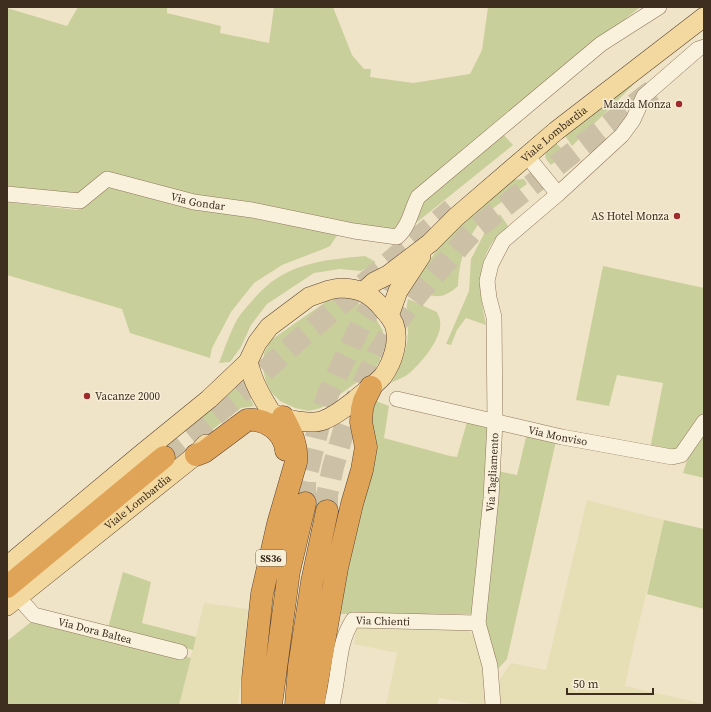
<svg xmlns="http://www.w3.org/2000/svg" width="711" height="712" viewBox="0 0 711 712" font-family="'Source Serif 4',serif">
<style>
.farmland{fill:#e6deb5}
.green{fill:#c9cf9b}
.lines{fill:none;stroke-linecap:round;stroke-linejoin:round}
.highway-tunnel{stroke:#ccc0a6;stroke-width:22;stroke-dasharray:22 11;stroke-linecap:butt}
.minor-casing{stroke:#8d765c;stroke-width:16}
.major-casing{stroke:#5b4430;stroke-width:20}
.highway-casing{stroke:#5b4430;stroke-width:23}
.minor{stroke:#faf1dc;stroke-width:15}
.major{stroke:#f3d9a0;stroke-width:19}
.highway{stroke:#e0a458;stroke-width:22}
.poi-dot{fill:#9e2a2b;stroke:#f7eed8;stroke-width:1.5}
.labels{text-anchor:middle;stroke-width:3;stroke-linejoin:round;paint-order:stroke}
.shield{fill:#f7eed8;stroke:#756857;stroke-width:1}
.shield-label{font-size:10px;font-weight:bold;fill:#3d2e20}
.poi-label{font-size:11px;fill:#3d2e20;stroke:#f7eed8;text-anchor:end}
.street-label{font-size:11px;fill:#3d2e20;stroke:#f7eed8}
</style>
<rect width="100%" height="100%" fill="#f0e4c8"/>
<path class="farmland" d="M587 500 664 520 634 644 625 686 704 704V705H499L500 679 511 663 546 670Z
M204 603 248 609 238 705H179Z
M357 625 467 630 476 637 484 661 487 705H479L439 698 437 705H386L397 653 354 644Z"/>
<path class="green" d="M78 7H167V13L221 26 220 33 269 43 274 7H333L352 55 364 69H371L370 77 413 83 470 74 482 50 488 7H640L541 87 413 195 397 235 195 197 119 178 80 194 7 186V8L67 26Z
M633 79 635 83 572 146 564 134Z
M502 133 513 145 411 227 425 200Z
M555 142 566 153 551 165C540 155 547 150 555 142Z
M524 179 527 184C515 193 494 206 485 216 467 237 459 258 458 286 440 302 431 297 412 286L445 238 510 180Z
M107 186 187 206 338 234 330 246 326 248 282 265 254 283 231 312 212 348 210 358 130 333 122 309 7 275V202L77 210Z
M500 214 508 226C503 231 496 237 492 243 475 270 480 294 486 325L466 318 457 330 451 345 446 344 469 291 471 259 487 228Z
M365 256 376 262 361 271 340 269 314 273 267 304 251 325 241 347 230 362 219 363C225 348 230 332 238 318 242 312 247 306 252 301 282 264 320 260 365 256Z
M603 266 704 288V416L678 451 650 449 663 383 617 375 609 406 576 400Z
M341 299 358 303 365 307 375 317 383 331V344L380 361 374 370 321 408 309 411 295 408 280 401 271 392 266 382 263 369 264 353 271 340 327 301Z
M408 299 437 312C438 315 440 318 440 321 443 338 420 365 407 375 403 378 396 380 391 383 400 368 407 351 408 333 408 322 405 310 408 299Z
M242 381 254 406 241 408 201 438 191 426 238 386Z
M376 401 389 406 384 438 450 456 457 457 467 422 489 428 490 431 472 614H336L370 474C374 464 378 454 376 443 373 422 362 424 376 401Z
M704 429V478L683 473 690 451Z
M527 433 556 441 507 659 499 668 494 670 483 626 497 471 517 475Z
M664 520 704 529V609L647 594Z
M123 572 151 582 142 623 196 637 193 650 108 628Z
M36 618 191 658 179 705H7V641Z"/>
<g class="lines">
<path class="highway-tunnel" d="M164 457 232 401 296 342 452 209
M305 503V482L322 413 328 394 364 318 384 288 404 263
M327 511V495L333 467 343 433 353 405 377 355 398 321 417 295 473 231 654 89"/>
<defs>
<g id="minor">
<path d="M527 156 558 194"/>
<path id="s1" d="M7 194 80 201 107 179 194 202 252 210 354 231 397 237C409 227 411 211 418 197L601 44 659 7"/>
<path id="s2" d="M397 399 562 437 672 457 681 455 704 422"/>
<path id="s3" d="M18 597 34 615 180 652"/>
<path id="s4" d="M332 705C333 698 335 691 336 683 340 660 340 640 353 620L478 623"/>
<path id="s5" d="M493 705 490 666 478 623 491 498 495 422 494 317 489 298 487 281 491 264 503 241 558 194 622 135 633 120 644 96 698 49 704 47"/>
</g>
<g id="major">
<path d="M339 288C359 288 370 293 383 309 387 313 391 318 394 324 400 340 393 362 383 376 375 385 364 392 355 400 346 407 335 416 324 420 312 425 282 420 271 412 269 409 267 405 265 402 256 387 253 379 248 362L257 343 269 327 309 297 329 290Z"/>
<path id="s6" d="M364 291 374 282 388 275 430 243 456 217 556 131 704 17"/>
<path d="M389 316 398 291 421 256"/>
<path d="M7 566 139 456 209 399 248 362"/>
<path id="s7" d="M7 606 196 455 206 444"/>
</g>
<path id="highway" d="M196 455 204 452 247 420C265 418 284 431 286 450
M7 587 164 457
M253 705V678L262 594 278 524 296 462C298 445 291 432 283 417
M271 705 289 571 305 503
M296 705 299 667 312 582 327 511
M313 705 337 568 352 504 362 470 366 447 361 422 362 409 364 401 371 387"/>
</defs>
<use href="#minor" class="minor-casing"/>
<use href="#major" class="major-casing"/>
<use href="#highway" class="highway-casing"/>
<use href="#minor" class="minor"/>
<use href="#major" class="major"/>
<use href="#highway" class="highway"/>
</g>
<g class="poi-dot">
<circle cx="679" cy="104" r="4"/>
<circle cx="677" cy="216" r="4"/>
<circle cx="87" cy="396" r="4"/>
</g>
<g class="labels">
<rect class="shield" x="256" y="550" width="30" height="16" rx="3"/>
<g class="shield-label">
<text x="271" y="562">SS36</text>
</g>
<g class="poi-label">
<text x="671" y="108">Mazda Monza</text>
<text x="669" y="220">AS Hotel Monza</text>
<text x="95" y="400" text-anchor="start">Vacanze 2000</text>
</g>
<g class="street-label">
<text dy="4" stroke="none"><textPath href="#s6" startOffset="247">Viale Lombardia</textPath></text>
<text dy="4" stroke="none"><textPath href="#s1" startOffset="202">Via Gondar</textPath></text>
<text dy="4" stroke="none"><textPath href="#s2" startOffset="165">Via Monviso</textPath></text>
<text dy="4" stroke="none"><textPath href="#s5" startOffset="235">Via Tagliamento</textPath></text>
<text dy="4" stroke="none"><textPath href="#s7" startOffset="167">Viale Lombardia</textPath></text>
<text dy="4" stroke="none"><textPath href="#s4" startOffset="118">Via Chienti</textPath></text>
<text dy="4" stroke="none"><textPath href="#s3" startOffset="87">Via Dora Baltea</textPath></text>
</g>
</g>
<rect width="711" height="712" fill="none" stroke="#3d2e20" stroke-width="16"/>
<path d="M567 688v6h86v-6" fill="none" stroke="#3d2e20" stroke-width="2"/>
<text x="573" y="688" font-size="12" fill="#3d2e20" stroke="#f7eed8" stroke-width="3" paint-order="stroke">50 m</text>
</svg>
